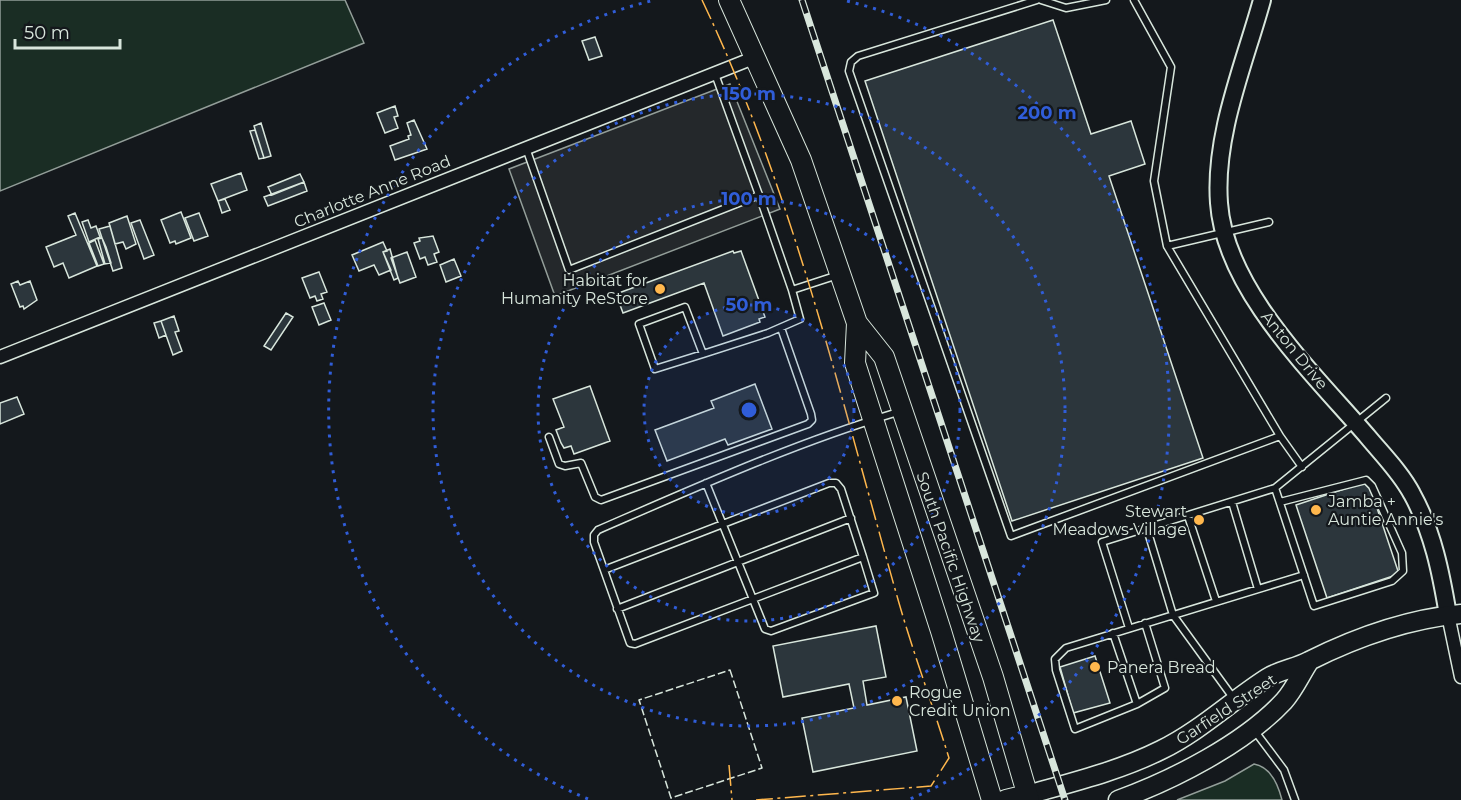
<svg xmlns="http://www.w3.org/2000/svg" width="1461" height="800" viewBox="0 0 1461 800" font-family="Montserrat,sans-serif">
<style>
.green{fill:#1a2d24;stroke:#939e99;stroke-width:1.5}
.parking{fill:#24282b;stroke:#939e99;stroke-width:1.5}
.building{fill:#2c363c;stroke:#d8e6dc;stroke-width:1.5}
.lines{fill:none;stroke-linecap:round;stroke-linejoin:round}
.service-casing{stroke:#d8e6dc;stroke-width:9}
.minor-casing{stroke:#d8e6dc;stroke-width:15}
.tertiary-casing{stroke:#d8e6dc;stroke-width:20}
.secondary-casing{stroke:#d8e6dc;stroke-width:21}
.primary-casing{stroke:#d8e6dc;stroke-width:22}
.service{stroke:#14181c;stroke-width:6}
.minor{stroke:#14181c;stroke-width:12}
.tertiary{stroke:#14181c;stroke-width:16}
.secondary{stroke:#14181c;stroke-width:18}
.primary{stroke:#14181c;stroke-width:20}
.rail-casing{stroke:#d8e6dc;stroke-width:7}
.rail{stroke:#14181c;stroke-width:4.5;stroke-dasharray:14;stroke-linecap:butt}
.fence{stroke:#d8e6dc;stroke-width:1.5;stroke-dasharray:8 3;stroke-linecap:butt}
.power{stroke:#ffb74d;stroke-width:1.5;stroke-dasharray:21 4.5 3 4.5;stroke-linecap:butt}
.ring{fill:none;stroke:#305dd8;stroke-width:3;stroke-dasharray:3 6}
.poi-dot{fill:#ffb74d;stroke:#14181c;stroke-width:2}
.labels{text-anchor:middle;stroke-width:4.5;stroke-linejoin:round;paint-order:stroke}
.street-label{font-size:16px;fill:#d8e6dc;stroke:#14181c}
.poi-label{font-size:16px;fill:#d8e6dc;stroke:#14181c;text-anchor:start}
.centre{fill:#305dd8;stroke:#14181c;stroke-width:3}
.ring-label{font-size:18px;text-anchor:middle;font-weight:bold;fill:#305dd8;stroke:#14181c;stroke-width:4.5;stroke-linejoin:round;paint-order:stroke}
</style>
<rect width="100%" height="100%" fill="#14181c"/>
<path class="green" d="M0 0H345L364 43 0 191Z
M1254 764C1271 767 1278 784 1282 800H1177L1225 781Z"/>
<path class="parking" d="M730 84 780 209 555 296 509 169Z"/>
<path class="building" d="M1053 20 1091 134 1131 121 1145 164 1109 176 1203 458 1012 521 865 81Z
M595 37 602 56 589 60 582 41Z
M395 106 398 116 394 117 398 128 385 133 377 113Z
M414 120 427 149 395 160 390 146 409 139 408 136 411 135 407 123Z
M261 123 271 156 264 158 254 126Z
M255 130 264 158 259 159 250 131Z
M241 173 247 190 218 201 211 184Z
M300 174 304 182 272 195 268 187Z
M304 182 307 191 268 206 264 197Z
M225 199 230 210 222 213 218 201Z
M181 212 191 238 176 244 175 241 170 243 161 220Z
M75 213 97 266 69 278 63 263 54 267 46 247 76 235 68 216Z
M199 213 208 236 194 241 185 218Z
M127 216 136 244 126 249 123 242 115 244 109 223Z
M88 220 91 228 96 226 100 237 89 242 82 222Z
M140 220 154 255 144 259 131 223Z
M110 226 122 268 113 271 99 229Z
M433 236 439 252 434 254 437 262 428 265 425 257 420 259 414 243 420 241 419 238Z
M102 238 106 247 111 263 105 264 98 239Z
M95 240 104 264 98 266 89 243Z
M383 242 387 251 383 252 391 270 379 275 374 265 359 271 352 255Z
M390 249 398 278 394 280 383 252Z
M733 251 734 253 741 251 765 317 759 319 760 322 723 336 704 283 623 313 616 294Z
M407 252 416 277 400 283 391 258Z
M454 259 461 276 446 282 440 265Z
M319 272 327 292 321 294 323 299 317 301 315 296 310 298 302 278Z
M18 281 20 285 30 281 37 300 24 309 23 306 20 307 11 284Z
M324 303 331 320 319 325 312 307Z
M286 313 293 317 271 350 264 346Z
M174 316 179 331 175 332 182 351 173 355 161 321Z
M161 321 166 335 159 338 154 323Z
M755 384 772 429 728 445 725 439 667 461 655 430 714 408 711 401Z
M590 386 610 441 574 454 571 446 564 448 561 443 556 430 564 427 553 399Z
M17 397 24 414 0 424V403Z
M1368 481 1399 574 1327 598 1296 505Z
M876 626 886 677 863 681 867 705 906 697 917 751 813 772 802 718 854 708 849 684 783 697 773 646Z
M1095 656 1110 703 1073 713 1060 667Z"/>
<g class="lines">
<defs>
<path id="service" d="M1037 0 858 56 851 62 849 71 1011 536 1280 436 1167 246 1269 222
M1041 0 1066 8 1106 0
M1134 0 1171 67 1154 181 1167 246
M526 148 569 270 759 195 715 74
M792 290 838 275
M703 354 655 369 639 324 685 307 703 354 768 333 800 319 792 290 759 195
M1280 436 1302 467
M549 437 559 464 565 466 581 463 595 497 601 500 808 424 812 420 811 414 781 328
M706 483 765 629 771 631 874 593 863 557 635 644 630 643 594 542V535L598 530C697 487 795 443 898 412
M1275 488C1288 527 1301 566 1314 606L1392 581 1403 571 1402 553 1372 486 1366 480 1280 502
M1232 502 1258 589
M1188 516 1216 601
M1147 529 1173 615 1234 699
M604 570 829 483H836L841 489 863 557
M617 609 851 518
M1145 623 1165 688 1137 704 1075 729 1056 670 1055 659 1066 648 1304 575
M1129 628 1102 542 1275 488 1386 398
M1113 633 1137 704
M1254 730 1284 770 1295 800"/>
<path id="minor" d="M0 357 756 57
M1448 615 1461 677"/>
<path id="tertiary" d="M1262 0C1244 65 1214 135 1219 203 1225 290 1314 374 1368 437 1383 455 1401 473 1412 494 1433 532 1441 573 1448 615"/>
<path id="secondary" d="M1027 795C1073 782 1119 771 1161 750 1200 731 1231 701 1267 678 1280 670 1296 668 1309 661 1357 637 1407 619 1461 614
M1118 800C1173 780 1244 744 1284 701 1294 690 1301 674 1309 662"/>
<path id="primary" d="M729 0 801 160 857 323 884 357 993 677 1029 800
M857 323 855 363 941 631 992 800
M1006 800 1027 795"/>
</defs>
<use href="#service" class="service-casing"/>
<use href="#minor" class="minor-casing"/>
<use href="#tertiary" class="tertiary-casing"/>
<use href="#secondary" class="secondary-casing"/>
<use href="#primary" class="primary-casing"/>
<use href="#service" class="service"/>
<use href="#minor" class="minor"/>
<use href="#tertiary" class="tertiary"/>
<use href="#secondary" class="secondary"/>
<use href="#primary" class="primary"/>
<defs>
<path id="rail" d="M802 0 1065 800"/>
</defs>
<use href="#rail" class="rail-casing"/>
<use href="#rail" class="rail"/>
<path class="fence" d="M730 670 762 768 671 798 639 700Z"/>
<path class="power" d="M702 0C793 191 841 400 899 603 914 655 933 706 949 758L931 786 756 800
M729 765 732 800"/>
</g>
<circle cx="749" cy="410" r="105" fill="#305dd8" fill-opacity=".12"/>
<g class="ring">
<circle cx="749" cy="410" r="105"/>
<circle cx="749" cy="410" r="211"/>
<circle cx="749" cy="410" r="316"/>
<path d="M588 799A421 421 0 0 1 651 1M847 1A421 421 0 0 1 910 799"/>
</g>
<g class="poi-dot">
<circle cx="660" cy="289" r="6"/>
<circle cx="1316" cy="510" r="6"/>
<circle cx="1199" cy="520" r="6"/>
<circle cx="1095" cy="667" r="6"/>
<circle cx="897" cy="701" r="6"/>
</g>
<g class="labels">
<g class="street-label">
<text transform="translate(372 191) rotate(-22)" y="6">Charlotte Anne Road</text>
<text transform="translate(1295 350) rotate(51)" y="6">Anton Drive</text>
<text transform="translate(951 557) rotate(71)" y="6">South Pacific Highway</text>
<text transform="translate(1226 709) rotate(-33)" y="6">Garfield Street</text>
</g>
<g class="poi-label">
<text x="648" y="286" text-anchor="end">Habitat for<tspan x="648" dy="18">Humanity ReStore</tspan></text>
<text x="1328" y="507">Jamba +<tspan x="1328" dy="18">Auntie Annie's</tspan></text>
<text x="1187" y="517" text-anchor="end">Stewart<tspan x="1187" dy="18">Meadows Village</tspan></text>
<text x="1107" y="673">Panera Bread</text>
<text x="909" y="698">Rogue<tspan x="909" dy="18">Credit Union</tspan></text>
</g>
</g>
<circle cx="749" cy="410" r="9" class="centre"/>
<g class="ring-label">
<text x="749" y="100">150 m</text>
<text x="1047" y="119">200 m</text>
<text x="749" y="205">100 m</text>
<text x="749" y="311">50 m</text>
</g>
<path d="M15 39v9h105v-9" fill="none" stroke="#d8e6dc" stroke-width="3"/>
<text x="24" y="39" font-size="18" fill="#d8e6dc" stroke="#14181c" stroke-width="4.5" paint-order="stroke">50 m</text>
</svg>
